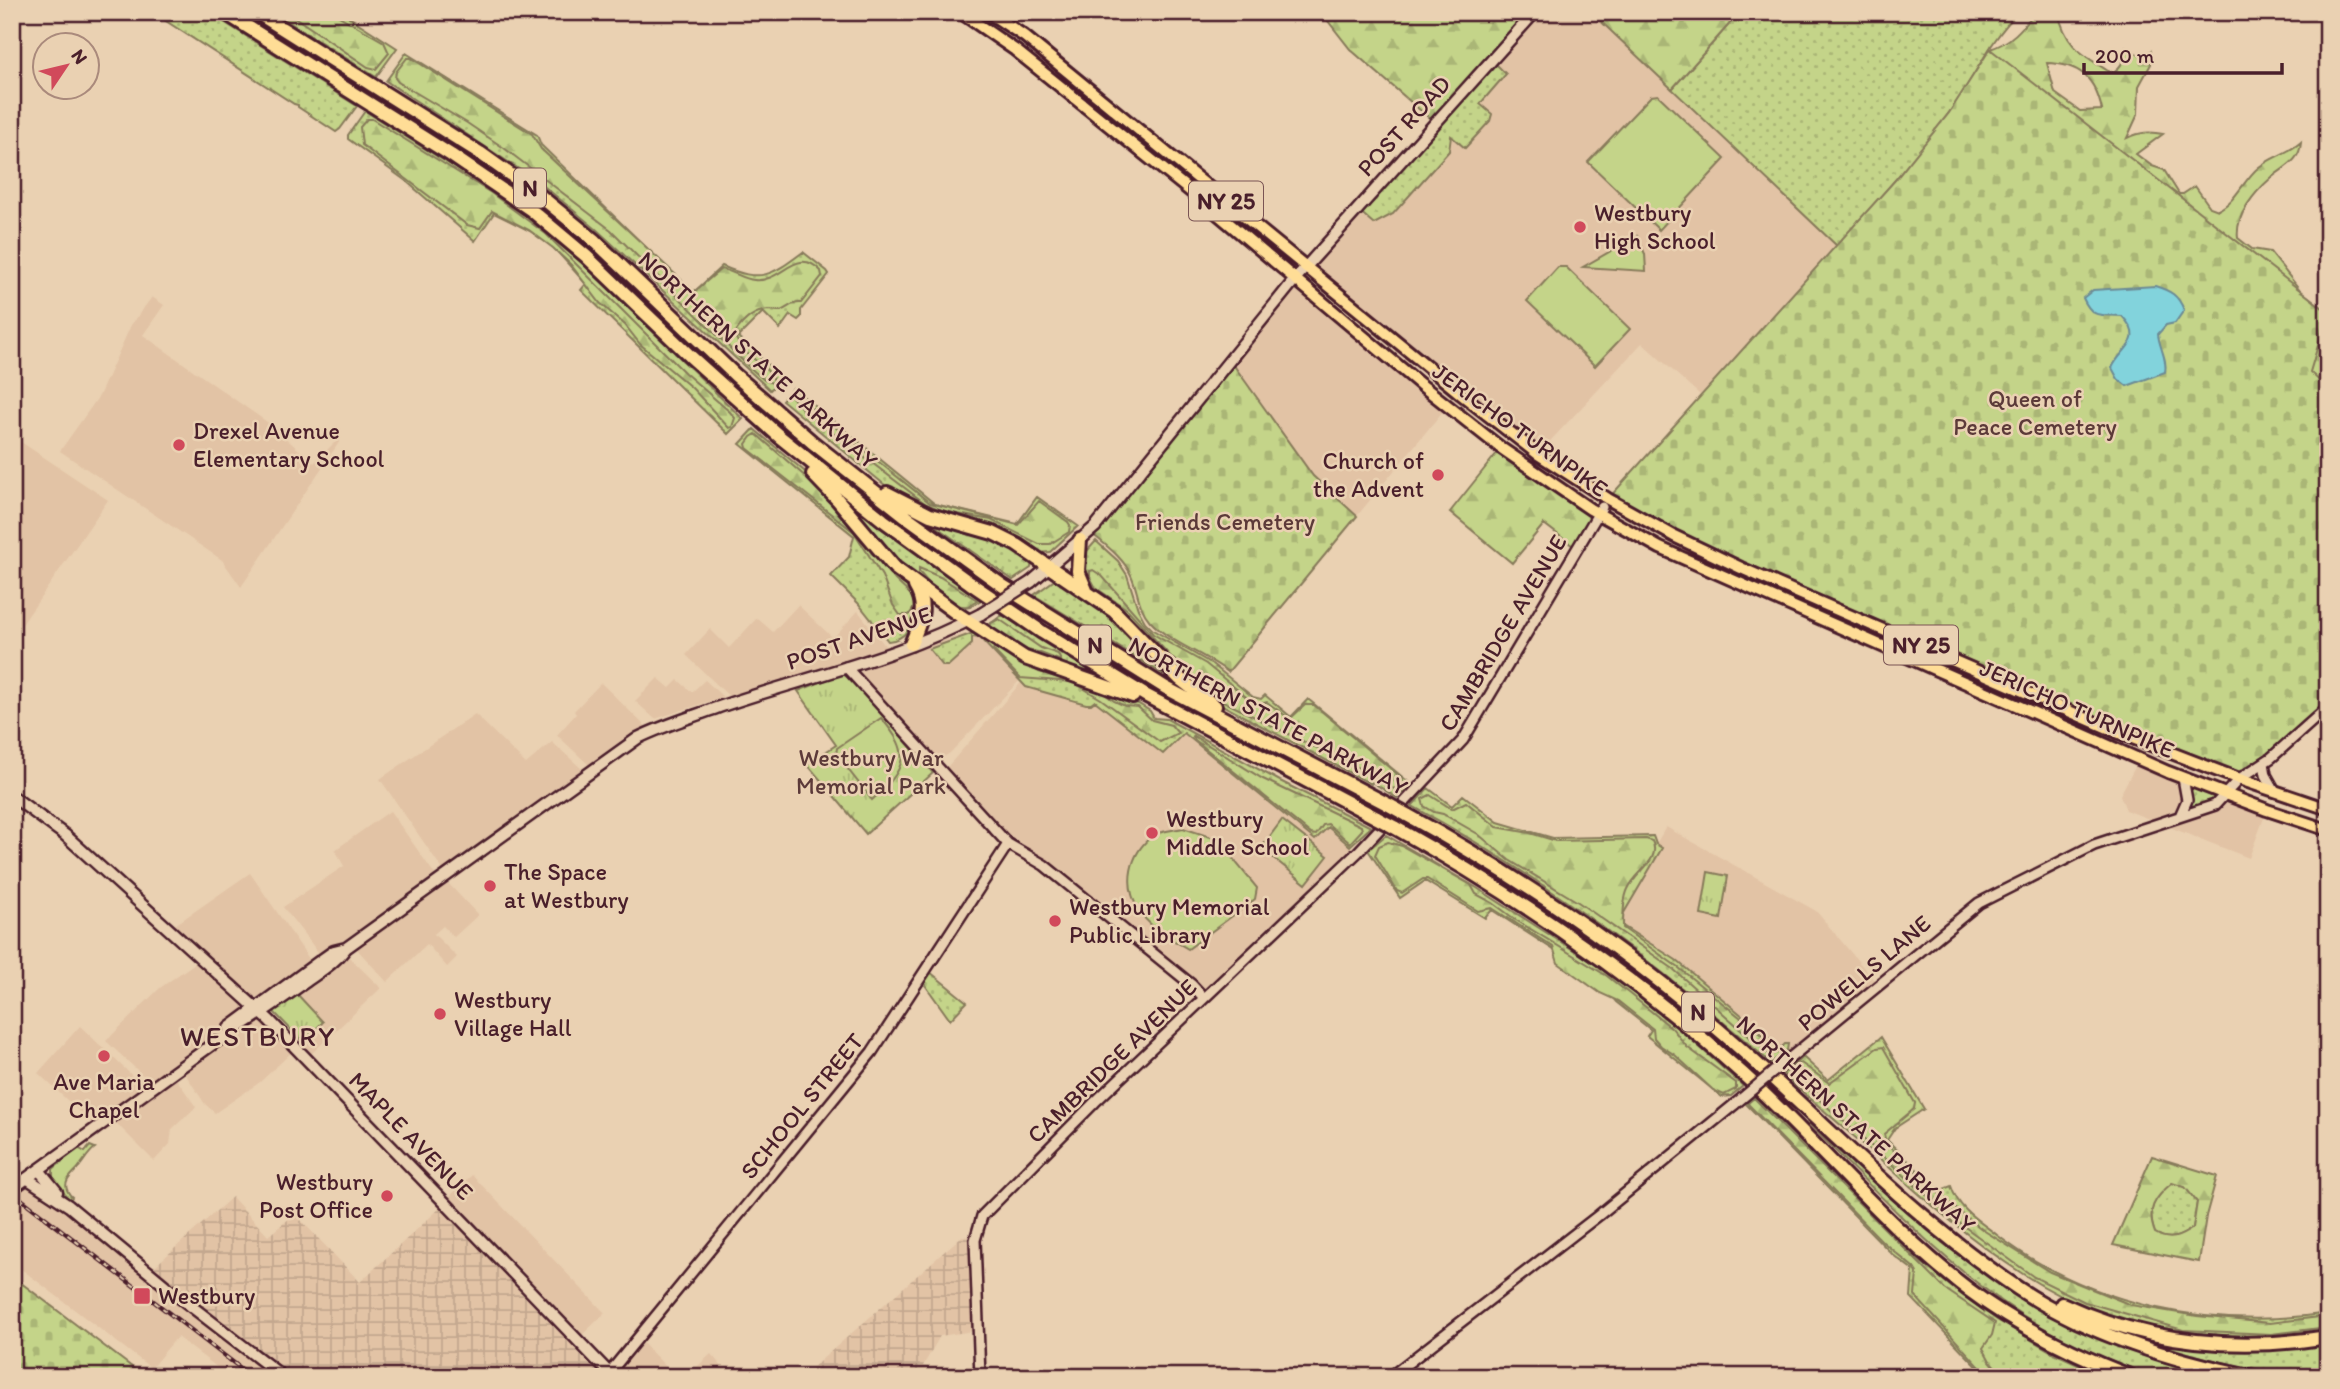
<svg xmlns="http://www.w3.org/2000/svg" width="2340" height="1389" viewBox="0 0 2340 1389" font-family="Itim,sans-serif">
<style>
.built{fill:#e2c3a5}
.industrial{fill:url(#industrial-grid)}
.grass{fill:url(#grass-dots);stroke:#877a5a;stroke-width:2}
.forest{fill:url(#forest-firs);stroke:#877a5a;stroke-width:2;fill-rule:evenodd}
.cemetery{fill:url(#cemetery-stones);stroke:#877a5a;stroke-width:2}
.park{fill:url(#park-tufts);stroke:#877a5a;stroke-width:2}
.garden{fill:#c4d489;stroke:#877a5a;stroke-width:2}
.water{fill:#82d3dc;stroke:#6c8b95;stroke-width:2}
.lines{fill:none;stroke-linecap:round;stroke-linejoin:round}
.tertiary-casing{stroke:#4a1f2b;stroke-width:14}
.secondary-casing{stroke:#4a1f2b;stroke-width:15}
.primary-casing{stroke:#4a1f2b;stroke-width:16}
.motorway-casing{stroke:#4a1f2b;stroke-width:18}
.tertiary{stroke:#ead1b2;stroke-width:9}
.secondary{stroke:#ead1b2;stroke-width:10}
.primary{stroke:#ffdd96;stroke-width:10}
.motorway{stroke:#ffdd96;stroke-width:12}
.rail-casing{stroke:#4a1f2b;stroke-width:4.5}
.rail{stroke:#ead1b2;stroke-width:2;stroke-dasharray:5;stroke-linecap:butt}
.tertiary-bridge-casing{stroke:#4a1f2b;stroke-width:14;stroke-linecap:butt}
.secondary-bridge-casing{stroke:#4a1f2b;stroke-width:15;stroke-linecap:butt}
.motorway-bridge-casing{stroke:#4a1f2b;stroke-width:18;stroke-linecap:butt}
.tertiary-bridge{stroke:#ead1b2;stroke-width:9}
.secondary-bridge{stroke:#ead1b2;stroke-width:10}
.motorway-bridge{stroke:#ffdd96;stroke-width:12}
.poi-dot{fill:#d1495b;stroke:#ead1b2;stroke-width:2.5}
.labels{text-anchor:middle;stroke-width:5;stroke-linejoin:round;paint-order:stroke}
.shield{fill:#ead1b2;stroke:#7a5454;stroke-width:2}
.shield-label{font-size:23px;font-weight:bold;fill:#4a1f2b}
.street-label{font-size:24px;fill:#4a1f2b;stroke:#ead1b2}
.poi-label{font-size:24px;fill:#4a1f2b;stroke:#ead1b2;text-anchor:start}
.park-label{font-size:24px;fill:#5c3a39;stroke:#ead1b2}
.quarter-label{font-size:28px;letter-spacing:2px;fill:#4a1f2b;stroke:#ead1b2}
</style>
<defs>
<pattern id="industrial-grid" width="8" height="8" patternUnits="userSpaceOnUse" patternTransform="scale(1.75)"><rect width="8" height="8" fill="#e2c3a5"/><path d="M0 4h8M4 0v8" fill="none" stroke="#c3a78e"/></pattern>
<pattern id="grass-dots" width="8" height="8" patternUnits="userSpaceOnUse" patternTransform="scale(1.75)"><rect width="8" height="8" fill="#c4d489"/><path d="M2 2h.1M6 6h.1" fill="none" stroke="#aab676" stroke-width="1.8" stroke-linecap="round"/></pattern>
<pattern id="forest-firs" width="22" height="20" patternUnits="userSpaceOnUse" patternTransform="scale(1.75)"><rect width="22" height="20" fill="#c4d489"/><path d="M5 1l3.5 6h-7zM16 11l3.5 6h-7z" fill="#aab676"/></pattern>
<pattern id="cemetery-stones" width="16" height="16" patternUnits="userSpaceOnUse" patternTransform="scale(1.75)"><rect width="16" height="16" fill="#c4d489"/><path d="M2 7V4a2 2 0 0 1 4 0v3zM10 15v-3a2 2 0 0 1 4 0v3z" fill="#aab676"/></pattern>
<pattern id="park-tufts" width="24" height="20" patternUnits="userSpaceOnUse" patternTransform="scale(1.75)"><rect width="24" height="20" fill="#c4d489"/><path d="M3 7l-1-3M5 7V3M7 7l1-3M15 17l-1-3M17 17v-4M19 17l1-3" fill="none" stroke="#aab676"/></pattern>
</defs>
<rect width="100%" height="100%" fill="#ead1b2"/>
<filter id="ink" filterUnits="userSpaceOnUse"><feTurbulence type="fractalNoise" baseFrequency=".0143" numOctaves="2"/><feDisplacementMap in="SourceGraphic" scale="14" xChannelSelector="R" yChannelSelector="G"/><feConvolveMatrix kernelMatrix="1 2 1 2 8 2 1 2 1" color-interpolation-filters="sRGB"/></filter>
<g filter="url(#ink)">
<path class="built" d="M1535 12H1591L1837 246 1700 395 1642 343 1538 454 1306 269Z
M1296 278 1448 405 1357 516 1313 476 1230 360Z
M152 297 164 305 143 335 267 422 314 463 338 439 340 441 241 587 222 560 60 451 99 396 131 325Z
M12 436 108 500 12 639Z
M798 605 833 638 858 611 890 652 735 702 686 655 710 629 729 648 757 618 773 632Z
M973 631 1022 678 950 753 939 760 861 673 862 668Z
M658 678 670 688 678 680 692 692 705 680 723 697 655 719 635 701Z
M1025 678 1074 684 1163 754 1184 733 1315 840 1328 826 1358 852 1204 998 1044 865 1008 844 942 773Z
M601 683 646 727 590 766 557 735 576 714 574 711Z
M475 714 526 764 552 742 582 769 443 870 380 779Z
M2139 760 2267 810 2249 858 2126 810 2120 795Z
M390 811 436 876 321 956 283 907 344 866 335 850Z
M1666 827 1816 911 1879 986 1790 1058 1676 960 1618 923 1662 849 1656 844Z
M250 873 312 963 259 1002 175 925Z
M447 882 478 915 454 937 443 926 434 934 457 957 447 967 427 944 387 982 355 947Z
M348 956 381 988 311 1054 301 1044 323 1022 297 994Z
M199 960 250 1009 149 1081 106 1041 160 988Z
M260 1016 293 1051 260 1082 215 1113 205 1104 184 1072Z
M80 1026 143 1086 94 1125 38 1073Z
M175 1077 196 1107 172 1129 170 1144 154 1161 115 1122Z
M472 1175 605 1313 582 1335 449 1197Z
M32 1186 46 1193 145 1275 278 1377H230L177 1337 151 1368 12 1262V1196L23 1187Z
M638 1338 676 1377H606Z
M711 1354 731 1377H686Z"/>
<path class="industrial" d="M232 1197 268 1236 295 1214 360 1282 440 1208 596 1371 592 1377H278L145 1275Z
M962 1236 971 1237 975 1240 980 1330 940 1336 923 1366 950 1377H821L811 1369Z"/>
<path class="grass" d="M152 12H208L357 106 340 129 336 132 298 107V105L294 104Z
M273 12H341L397 48 376 77Z
M1740 12H2019C1989 40 1973 81 1948 114 1914 160 1875 203 1837 246L1672 89Z
M406 53 537 135 541 145 693 293 722 266C761 283 771 276 803 252L827 271 829 274 801 310V317L798 320 790 315 780 329 763 312 738 337 782 378 770 390 596 229 540 183 386 81Z
M1492 60 1506 74 1480 104 1492 114 1490 121 1465 148 1451 136 1449 151 1393 214 1374 224 1357 209Z
M365 111 497 194 540 226 575 256 743 419 728 434 581 290 586 284 554 248 530 231 494 213 475 241 406 181 348 139V135Z
M793 388 935 504 1017 524 1037 497 1078 526 1050 552 1038 553 1003 531 930 511 892 491 782 400Z
M754 429 822 486 908 582 920 603C916 620 908 640 888 641L858 603 831 576 849 557 854 536 740 444Z
M857 509 981 600 970 607 959 609 902 569 854 513Z
M925 519 994 536 1032 561 1031 568 1013 580Z
M1096 541 1118 561 1127 575 1138 609 1145 622 1153 630 1212 664 1253 697 1261 699 1265 695 1291 717 1308 699 1411 784 1397 798 1372 782 1371 784 1222 705C1185 681 1160 646 1127 616 1115 605 1099 597 1090 585 1084 577 1084 569 1083 559H1085L1087 551Z
M1056 579 1095 599 1175 676 1171 679 1034 595Z
M1002 615 1099 676 1100 678C1068 668 1007 653 989 625Z
M976 632 1129 698 1150 711 1154 718 1167 719 1280 781 1371 827 1350 846 1328 827 1315 840 1184 733 1163 754 1095 701 1091 704H1086L1026 687 980 638 972 637V644L948 666H943L929 649Z
M2187 783 2221 796 2213 803 2185 813 2191 798Z
M1428 788 1452 806 1463 795 1498 822 1553 838 1653 836 1656 844 1662 848 1618 923 1676 960 1781 1048 1785 1044H1788L1787 1050 1771 1063C1660 966 1542 876 1412 806Z
M1386 835 1477 888 1609 973 1686 1035 1743 1086 1731 1096 1722 1097 1647 1036 1651 1030 1616 1002 1597 978 1492 910 1485 918 1425 881 1400 898 1368 850Z
M930 972 967 1002 950 1020 923 982Z
M1881 1037 1924 1109 1895 1128 1887 1140 1939 1191 1951 1186C1958 1209 1979 1221 1997 1235 2089 1306 2215 1331 2328 1313V1329C2226 1352 2110 1331 2023 1274 1970 1240 1925 1200 1879 1158 1847 1130 1814 1103 1783 1074L1803 1057 1828 1080Z
M1756 1097 1910 1253 1955 1290 1997 1320 2054 1353 2107 1377H1987L1911 1297 1913 1270 1893 1255 1746 1104Z
M1808 1120C1866 1173 1924 1235 1990 1277 2044 1312 2110 1347 2173 1364 2192 1369 2211 1372 2230 1377 2209 1377 2175 1381 2155 1377 2140 1373 2125 1365 2110 1360 1986 1313 1898 1213 1807 1122Z
M2172 1182 2185 1187 2197 1202 2193 1228C2180 1237 2170 1242 2155 1233 2146 1209 2154 1199 2172 1182Z
M2146 1340C2206 1349 2268 1356 2328 1343V1377C2272 1377 2199 1358 2146 1340Z"/>
<path class="forest" d="M287 12H332L384 42 389 53 376 69 368 67Z
M1321 12H1529L1435 123 1350 49Z
M1591 12H1740L1672 89Z
M2035 12H2058C2066 47 2081 53 2108 71L2113 72C2123 66 2124 59 2126 48 2135 54 2141 57 2151 51V64L2139 86 2138 114 2127 138C2140 132 2149 131 2163 134L2136 154 2152 166 2164 170 2179 194H2183L2195 186 2210 207 2218 210C2237 201 2243 180 2259 167 2273 156 2289 153 2301 142 2300 162 2285 166 2271 178 2255 192 2235 215 2238 238L2252 249 2270 252 2301 291 2328 312V396L2001 65 1990 49C2010 43 2022 29 2035 12ZM2047 63C2080 64 2095 78 2102 110L2080 111 2055 93Z
M407 58H411L532 134 541 149 692 290 695 291 721 269C733 271 743 279 754 280 783 283 795 245 821 271L822 276 801 303C791 302 789 308 780 311 776 311 772 310 768 310 754 311 743 321 735 333 737 354 766 362 774 380L772 383 764 380 747 365 611 230 504 148 467 123 398 82 395 78 396 72Z
M367 119H372L491 193 546 234 685 373 730 412 735 418 732 427 729 428 692 388 640 344 625 325 600 303 571 265 553 248 529 230 492 211 480 228 467 225 362 145 360 127Z
M793 393 930 503 1018 525 1039 501 1068 522 1070 525 1069 532 1050 544H1039L991 520 947 512 926 504 804 411 792 397Z
M756 434 830 498 895 580 911 595 915 606 909 615H900L893 605 882 576 854 532 747 448 746 444 751 437Z
M1501 448 1597 513 1577 549 1544 524 1512 563 1450 512Z
M919 568 940 577 977 600 968 606C947 609 931 585 919 572Z
M1093 570 1102 576 1153 634 1206 664 1256 705 1267 702 1290 719 1305 705H1314L1403 779V783L1399 789 1389 788 1368 771 1351 765 1336 755 1310 745 1219 699 1172 658 1128 610 1096 588 1090 577V571Z
M999 619 1041 648 1058 654 1061 661 1038 652 1016 648 990 627 991 623Z
M995 646 1039 672 1097 688 1114 701 1125 706 1138 707 1152 720 1171 725 1178 733 1160 742 1101 699 1073 682 1020 678 993 650Z
M1192 735 1263 779 1361 826 1362 830 1350 843 1328 824 1323 825 1316 835 1311 834 1195 740Z
M1430 795 1452 809 1466 802 1497 827 1530 833 1556 841 1646 839 1652 841C1662 860 1635 872 1628 889 1623 899 1623 917 1623 928L1679 968 1777 1047 1780 1052 1770 1055 1672 968 1578 902 1509 860 1478 834 1443 814 1434 812 1424 806 1422 799Z
M1388 842 1402 846 1471 885 1476 894 1493 903 1516 920 1607 976 1672 1028 1687 1047 1736 1083V1089L1724 1095 1713 1090 1675 1055 1661 1046 1654 1038 1653 1029 1618 1001 1600 993 1558 963 1553 947 1492 908 1478 911 1427 879H1423L1402 893 1397 891 1375 855 1379 846Z
M1883 1047 1915 1103 1914 1109 1884 1134 1886 1143 1951 1205 1983 1230 2050 1272 2131 1305 2197 1316 2270 1323 2328 1316V1327L2271 1334 2183 1330 2085 1302 2034 1277 1951 1217 1787 1071 1794 1065 1801 1063 1829 1083 1877 1048Z
M1754 1098 1945 1289 1995 1323 1992 1335 1983 1348 1990 1361 2004 1377H1989L1915 1296 1917 1273 1914 1268 1883 1242 1749 1105 1748 1103Z
M2152 1156 2217 1176 2206 1216 2199 1262 2113 1245ZM2172 1183 2185 1187 2197 1202 2193 1228C2180 1237 2170 1242 2155 1233 2146 1210 2154 1198 2172 1183Z"/>
<path class="cemetery" d="M1990 49 2328 312 2310 372 2328 389V707L2239 779 1741 568 1608 499 1896 179 1949 113Z
M1230 360 1313 476 1357 516 1228 672C1204 653 1170 643 1150 621 1138 608 1138 590 1131 575 1123 557 1105 545 1090 532Z
M12 1276 145 1377H12Z"/>
<path class="park" d="M846 672 933 773 866 834 807 764 836 745 798 691Z
M1282 820 1328 856 1306 884 1261 848Z
M1708 872 1728 876 1721 919 1701 915Z
M297 994 323 1022 303 1042 273 1011Z
M90 1146 95 1148C89 1152 84 1161 79 1167 73 1175 58 1183 72 1197L70 1200 53 1181V1169L78 1148 85 1152Z"/>
<path class="garden" d="M1658 95 1725 159 1659 230 1588 162 1651 96Z
M1637 236 1645 254 1646 271 1583 267Z
M1558 267H1566L1630 329 1595 366 1527 301Z
M881 718C913 754 906 769 872 800L836 754 837 748Z
M1183 828 1217 839 1257 888 1255 899 1188 949C1171 939 1148 927 1138 909 1124 884 1129 855 1152 836 1159 831 1174 830 1183 828Z"/>
<path class="water" d="M2155 286C2171 291 2178 295 2184 310L2175 323 2166 325 2158 334C2159 347 2168 360 2165 372L2127 386 2118 379 2112 368C2121 347 2147 342 2122 316 2101 314 2093 320 2083 298L2093 290Z"/>
<g class="lines">
<defs>
<path id="tertiary" d="M846 667 1008 844 1044 865 1192 985 1204 998
M2264 763 2266 775 2275 791
M2180 816 2187 800 2183 778
M1790 1058 1979 903 2094 845 2215 805 2239 779 2271 758 2328 707
M606 1377 872 1052 1008 844
M980 1377 975 1240 982 1216 1095 1102 1358 852 1463 740 1602 507
M1390 1377 1599 1215 1735 1104"/>
<path id="secondary" d="M1031 582 1095 527 1296 278 1535 12
M12 796 65 835 269 1020 613 1377
M229 1028 317 963 334 951 346 948
M39 1170 57 1192
M28 1179 69 1206 174 1293 283 1377
M12 1189 217 1041C247 1023 276 1003 304 983 319 972 335 963 346 948L638 738C664 725 692 717 719 707 806 677 899 658 981 614"/>
<path id="primary" d="M960 12 1015 50 1194 194 1420 384 1501 448 1590 509 1660 548 2168 772 2267 810 2328 830
M988 12 1024 36 1461 394 1538 454 1608 499 1674 536 1741 568 2117 732 2239 779 2328 809"/>
<path id="motorway" d="M224 12 451 155 530 209 586 256 690 356 780 437 883 520 970 583 1042 632 1145 695 1377 818
M256 12 480 153 539 195 595 241 735 375 812 442 907 517 1003 586 1166 688 1389 805
M813 474 837 499 895 568 956 613 1025 658 1133 696
M887 493 930 515 993 533 1017 545 1114 611 1180 679 1215 706
M1080 540 1078 571 1086 590
M911 644C920 623 928 607 915 586
M1407 815C1518 876 1623 948 1719 1030 1819 1116 1909 1216 2019 1289 2089 1335 2173 1361 2255 1377
M1394 827C1519 897 1637 978 1743 1074 1820 1144 1886 1227 1969 1290 2018 1327 2075 1355 2132 1377
M2062 1304C2147 1343 2235 1352 2328 1337"/>
</defs>
<use href="#tertiary" class="tertiary-casing"/>
<use href="#secondary" class="secondary-casing"/>
<use href="#primary" class="primary-casing"/>
<use href="#motorway" class="motorway-casing"/>
<use href="#tertiary" class="tertiary"/>
<use href="#secondary" class="secondary"/>
<use href="#primary" class="primary"/>
<use href="#motorway" class="motorway"/>
<defs>
<path id="rail" d="M12 1192 252 1377"/>
</defs>
<use href="#rail" class="rail-casing"/>
<use href="#rail" class="rail"/>
<defs>
<path id="tertiary-bridge" d="M1735 1104 1790 1058"/>
<path id="secondary-bridge" d="M981 614 1031 582"/>
<path id="motorway-bridge" d="M1389 805 1407 815
M1377 818 1394 827"/>
</defs>
<use href="#tertiary-bridge" class="tertiary-bridge-casing"/>
<use href="#secondary-bridge" class="secondary-bridge-casing"/>
<use href="#motorway-bridge" class="motorway-bridge-casing"/>
<use href="#tertiary-bridge" class="tertiary-bridge"/>
<use href="#secondary-bridge" class="secondary-bridge"/>
<use href="#motorway-bridge" class="motorway-bridge"/>
</g>
</g>
<g class="poi-dot">
<circle cx="1580" cy="227" r="7"/>
<circle cx="179" cy="445" r="7"/>
<circle cx="1438" cy="475" r="7"/>
<circle cx="1152" cy="833" r="7"/>
<circle cx="490" cy="886" r="7"/>
<circle cx="1055" cy="921" r="7"/>
<circle cx="440" cy="1014" r="7"/>
<circle cx="104" cy="1056" r="7"/>
<circle cx="387" cy="1196" r="7"/>
<rect x="133" y="1287" width="18" height="18" rx="3.5"/>
</g>
<g class="labels">
<g class="shield">
<rect x="514" y="168.5" width="32" height="39" rx="5"/>
<rect x="1189" y="181.5" width="74" height="39" rx="5"/>
<rect x="1079" y="625.5" width="32" height="39" rx="5"/>
<rect x="1884" y="625.5" width="74" height="39" rx="5"/>
<rect x="1682" y="992.5" width="32" height="39" rx="5"/>
</g>
<g class="shield-label">
<text x="530" y="196">N</text>
<text x="1226" y="209">NY 25</text>
<text x="1095" y="653">N</text>
<text x="1921" y="653">NY 25</text>
<text x="1698" y="1020">N</text>
</g>
<g class="street-label">
<text transform="translate(1404 126) rotate(-48)" y="8">POST ROAD</text>
<text transform="translate(758 360) rotate(42)" y="8">NORTHERN STATE PARKWAY</text>
<text transform="translate(1520 430) rotate(36)" y="8">JERICHO TURNPIKE</text>
<text transform="translate(1503 633) rotate(-59)" y="8">CAMBRIDGE AVENUE</text>
<text transform="translate(859 638) rotate(-19)" y="8">POST AVENUE</text>
<text transform="translate(2077 709) rotate(24)" y="8">JERICHO TURNPIKE</text>
<text transform="translate(1268 716) rotate(28)" y="8">NORTHERN STATE PARKWAY</text>
<text transform="translate(1864 973) rotate(-40)" y="8">POWELLS LANE</text>
<text transform="translate(1112 1061) rotate(-44)" y="8">CAMBRIDGE AVENUE</text>
<text transform="translate(802 1106) rotate(-51)" y="8">SCHOOL STREET</text>
<text transform="translate(1856 1124) rotate(42)" y="8">NORTHERN STATE PARKWAY</text>
<text transform="translate(411 1136) rotate(46)" y="8">MAPLE AVENUE</text>
</g>
<g class="poi-label">
<text x="1594" y="221">Westbury<tspan x="1594" dy="28">High School</tspan></text>
<text x="193" y="439">Drexel Avenue<tspan x="193" dy="28">Elementary School</tspan></text>
<text x="1424" y="469" text-anchor="end">Church of<tspan x="1424" dy="28">the Advent</tspan></text>
<text x="1166" y="827">Westbury<tspan x="1166" dy="28">Middle School</tspan></text>
<text x="504" y="880">The Space<tspan x="504" dy="28">at Westbury</tspan></text>
<text x="1069" y="915">Westbury Memorial<tspan x="1069" dy="28">Public Library</tspan></text>
<text x="454" y="1008">Westbury<tspan x="454" dy="28">Village Hall</tspan></text>
<text x="104" y="1090" text-anchor="middle">Ave Maria<tspan x="104" dy="28">Chapel</tspan></text>
<text x="373" y="1190" text-anchor="end">Westbury<tspan x="373" dy="28">Post Office</tspan></text>
<text x="158" y="1304">Westbury</text>
</g>
<g class="park-label">
<text x="2035" y="407">Queen of<tspan x="2035" dy="28">Peace Cemetery</tspan></text>
<text x="1225" y="530">Friends Cemetery</text>
<text x="871" y="766">Westbury War<tspan x="871" dy="28">Memorial Park</tspan></text>
</g>
<g class="quarter-label">
<text x="258" y="1046">WESTBURY</text>
</g>
</g>
<rect width="2340" height="1389" fill="none" stroke="#ead1b2" stroke-width="42"/>
<rect x="21" y="21" width="2298" height="1347" fill="none" stroke="#4a1f2b" stroke-width="2.5" filter="url(#ink)"/>
<g transform="translate(66 66) rotate(55)"><circle r="33" fill="#ead1b2" stroke="#aa8a7c" stroke-width="2"/>
<path d="M0-5L12 26L0 18L-12 26Z" fill="#d1495b"/>
<text y="-10" font-size="19" font-weight="bold" text-anchor="middle" fill="#4a1f2b">N</text>
</g>
<path d="M2084 63v10h198v-10" fill="none" stroke="#4a1f2b" stroke-width="3.5"/>
<text x="2095" y="63" font-size="21" fill="#4a1f2b" stroke="#ead1b2" stroke-width="5" paint-order="stroke">200 m</text>
</svg>
